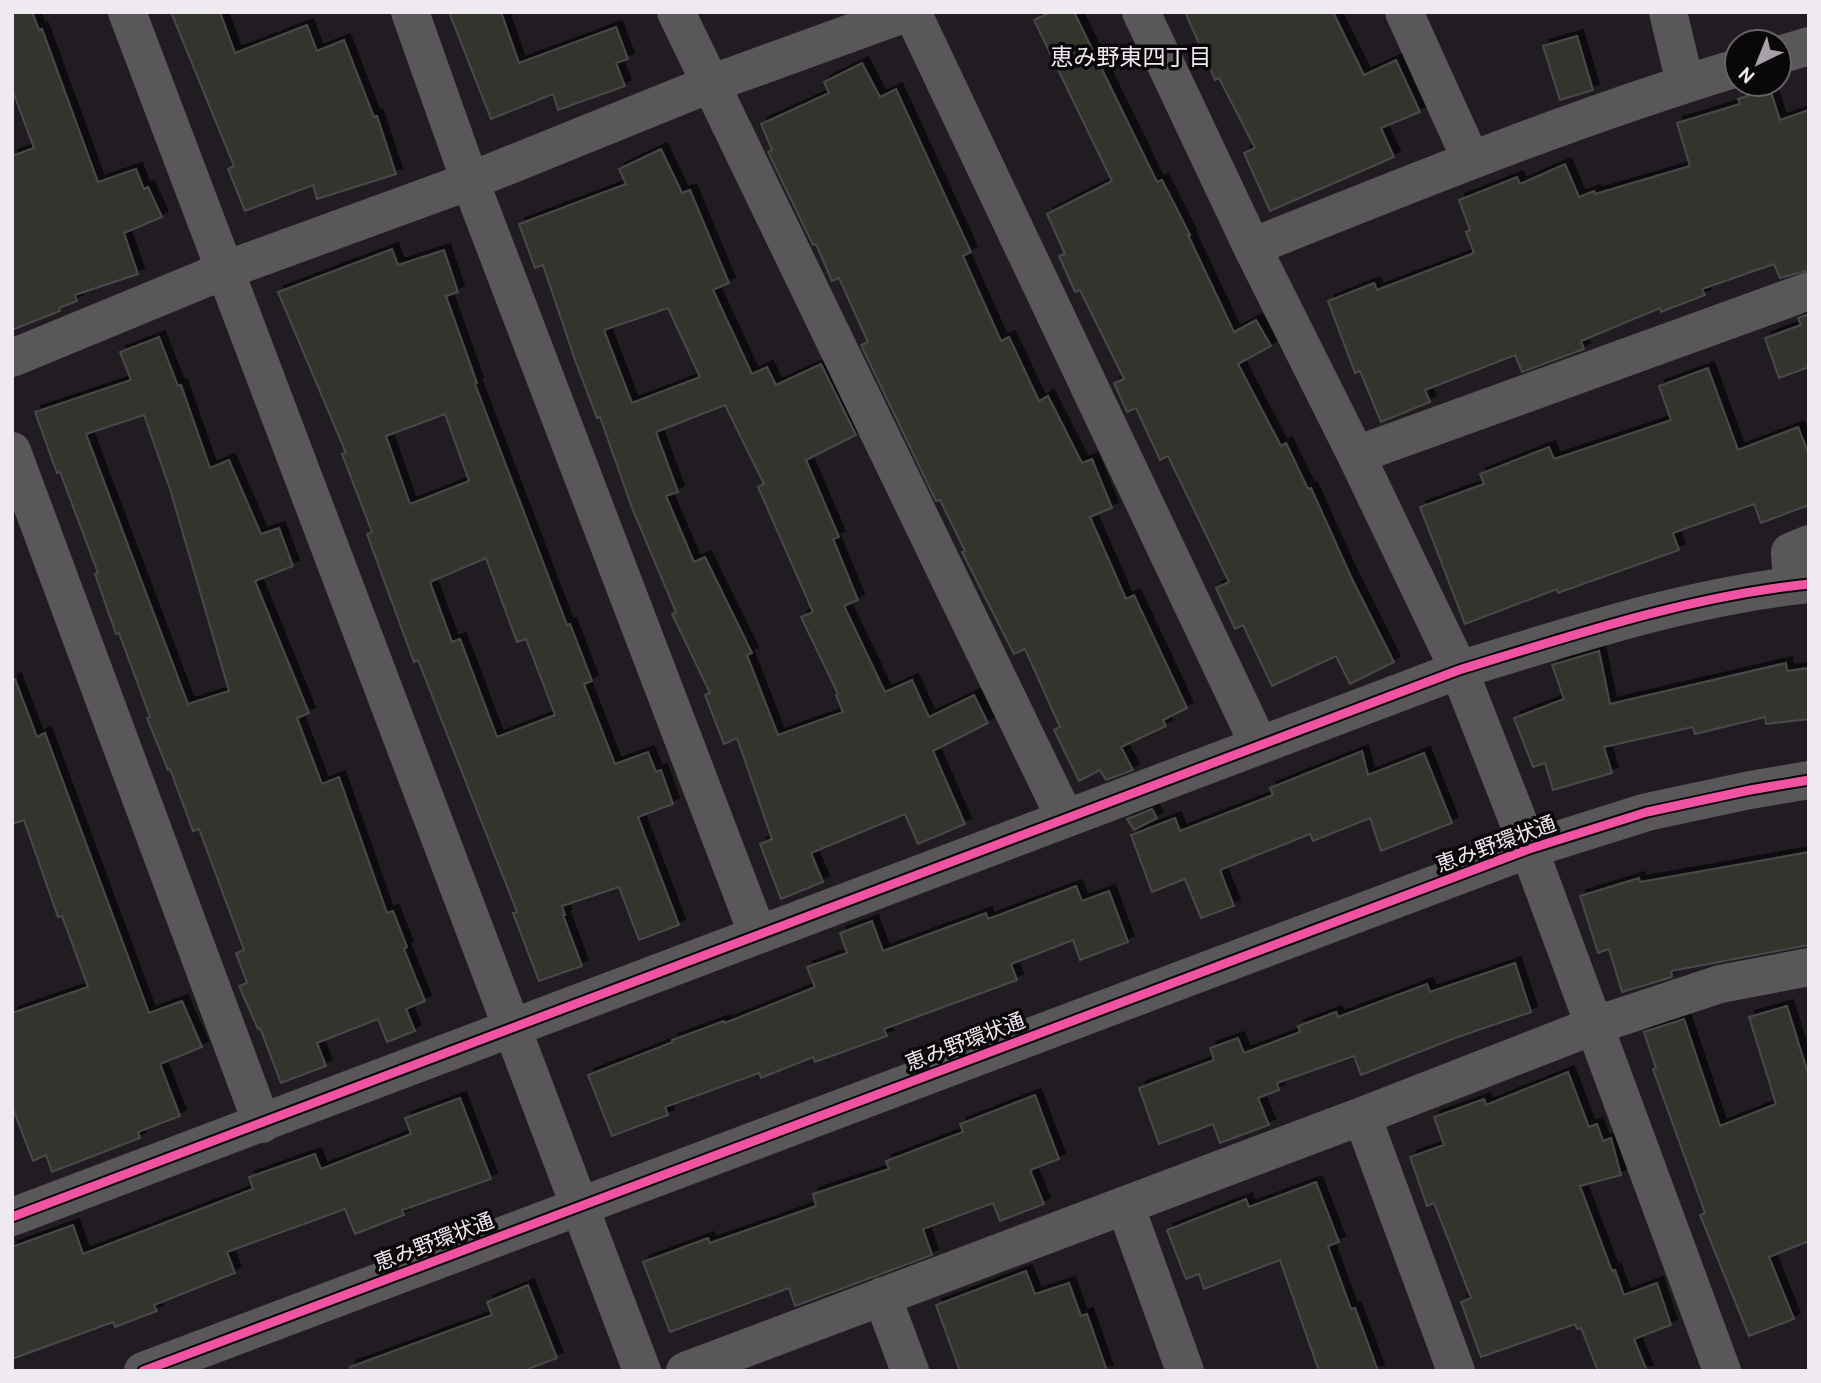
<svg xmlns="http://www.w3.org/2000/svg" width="1821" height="1383" viewBox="0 0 1821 1383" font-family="Cabin,'Noto Sans JP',sans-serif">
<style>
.building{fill:#32362e;stroke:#494849;stroke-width:2;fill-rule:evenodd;filter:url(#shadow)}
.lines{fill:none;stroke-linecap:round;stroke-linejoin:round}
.minor{stroke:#5a575a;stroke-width:38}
.cycleway-casing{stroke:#0a070a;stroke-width:13}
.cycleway{stroke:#f153a3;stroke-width:9}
.labels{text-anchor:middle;stroke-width:7;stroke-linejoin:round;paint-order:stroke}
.street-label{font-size:21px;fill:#efeaef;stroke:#0a070a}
.neighbourhood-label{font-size:23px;fill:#efeaef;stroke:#0a070a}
</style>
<defs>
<filter id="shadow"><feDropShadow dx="6" dy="-6" stdDeviation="0" flood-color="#0009"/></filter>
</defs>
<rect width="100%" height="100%" fill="#211c21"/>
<path class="building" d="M12 12H32L39 30 42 29 98 182 136 169 144 189 148 187 162 217 124 233 138 274 75 295 77 301 59 308 60 311 12 330V156L34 148 12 89Z
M171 12H220L235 53 307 25 317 51 344 40 374 117 377 116 396 174 317 199 313 185 245 211 228 169 234 166Z
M449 12H501L519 63 616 27 628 59 616 63 625 86 558 110 553 94 491 119Z
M1051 12H1074L1157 182 1162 180 1190 235H1188L1234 332 1256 320 1271 346 1238 364 1281 446 1286 443 1308 489 1311 488 1352 579 1394 662 1350 684 1336 656 1272 686 1243 625 1235 629 1216 588 1229 582 1168 456 1160 460 1136 408 1127 412 1114 383 1124 379 1080 290 1075 292 1059 256 1065 254 1047 214 1112 181 1034 20Z
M1185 12H1333L1364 75 1396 60 1420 112 1381 128 1394 157 1270 211 1244 153 1255 148 1219 78 1215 80Z
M1577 36 1593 90 1560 100 1543 46Z
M862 63 880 97 896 89 971 252 963 256 1001 341 1009 337 1039 401 1048 396 1082 463 1092 459 1112 508 1090 517 1126 599 1134 595 1187 708 1163 720 1166 726 1121 747 1133 770 1106 780 1100 770 1079 781 1054 730 1060 727 1025 649 1014 654 962 552 965 551 940 500 936 501 861 345 868 342 839 278 832 281 816 244 813 245 768 152 772 150 761 124 829 93 824 82Z
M1770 89 1780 120 1809 110V270L1780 278 1774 264 1702 289 1705 295 1661 312 1660 308 1581 341 1584 349 1522 372 1515 355 1425 390 1430 402 1381 422 1360 371 1355 373 1328 301 1374 283 1377 290 1474 253 1466 232 1470 230 1459 200 1517 177 1520 184 1565 164 1579 197 1594 191 1595 194 1690 166 1677 123 1740 104 1738 99Z
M661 149 682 193 690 190 729 283 713 290 752 374 767 367 776 385 821 364 856 435 806 460 839 537 833 539 858 600 844 606 885 692 912 680 929 717 974 695 988 723 933 751 965 824 918 844 905 814 811 853 823 882 781 899 760 844 772 839 737 738 724 744 705 695 710 693 672 614 676 612 632 508 600 417 597 418 575 360 543 265 535 268 519 224 626 184 619 169ZM668 308 700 377 632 403 604 330ZM725 405 764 484 758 487 813 612 801 617 838 694 836 695 843 712 778 735 747 655 752 653 705 557 694 562 666 496 678 492 656 432Z
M392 249 398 265 444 250 458 292 446 296 477 383 475 384 567 625 570 624 592 681 584 684 615 764 648 752 656 772 661 770 673 804 638 817 679 925 639 940 619 887 562 906 565 915H563L582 966 539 981 513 913 517 912 418 660 414 662 367 534 372 532 342 454 346 453 278 292ZM445 414 469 481 410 504 386 436ZM486 558 517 642 526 639 555 715 497 737 460 639 452 642 430 582Z
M1809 314V367L1779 378 1765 338 1801 325 1798 318Z
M159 337 178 386 181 385 210 468 229 460 261 534 279 528 293 566 255 581 309 713 297 718 322 784 339 777 387 913 393 911 407 947 404 949 425 1001 406 1009 415 1031 387 1042 378 1019 317 1043 326 1066 281 1083 260 1028 258 1029 239 986 247 983 236 953 244 950 199 829 193 831 170 769 168 770 147 718 150 717 119 633 116 634 95 574 98 573 60 472 57 473 35 412 131 380 120 352ZM144 415 170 489 229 691 188 704 86 434Z
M1708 368 1738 450 1798 427 1809 455V505L1761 523 1754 504 1673 533 1679 550 1558 593 1557 589 1465 624 1420 507 1484 484 1480 474 1549 447 1554 459 1671 420 1659 386Z
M1599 651 1610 704 1786 663 1787 671 1809 668V719L1766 724 1765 717 1695 734 1693 727 1604 747 1612 773 1553 790 1545 763 1533 767 1514 718 1564 699 1552 665Z
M15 679 37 737 45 733 149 1013 182 1001 202 1047 160 1064 180 1116 138 1132 140 1138 52 1172 46 1155 33 1161 12 1106V1013L88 987 62 916 58 917 24 820 12 824V680Z
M1362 751 1368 775 1424 753 1452 823 1381 851 1370 818 1313 841 1310 834 1220 870 1234 906 1201 918 1185 879 1152 892 1131 835 1175 818 1180 831 1273 795 1270 788Z
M1152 809 1157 818 1134 830 1127 819Z
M1809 852V945L1671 971 1672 977 1622 992 1609 949 1598 953 1580 896 1639 878 1640 882Z
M1076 886 1082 901 1109 891 1128 942 1080 960 1073 940 1011 964 1017 980 884 1029 887 1036 815 1062 813 1057 761 1078 759 1073 665 1107 668 1115 612 1136 588 1075 673 1042 672 1040 724 1021 725 1023 815 987 807 967 847 953 840 933 872 921 883 951 986 913 988 919Z
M1515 963 1531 1012 1455 1038 1361 1075 1354 1056 1277 1083 1279 1090 1258 1098 1269 1125 1220 1143 1213 1124 1159 1144 1139 1088 1214 1060 1210 1048 1238 1038 1244 1053 1300 1032 1298 1026 1336 1012 1338 1017 1427 984 1430 992Z
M1787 1006 1809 1077V1241L1769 1257 1794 1319 1749 1336 1700 1215 1705 1213 1653 1069 1656 1068 1644 1032 1684 1019 1720 1126 1776 1104 1749 1017Z
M1568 1072 1589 1127 1597 1124 1603 1141 1611 1138 1621 1175 1580 1186 1612 1271 1615 1270 1624 1295 1657 1283 1671 1325 1634 1339 1647 1371H1598L1581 1328 1577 1329 1575 1324 1481 1357 1461 1302 1471 1298 1434 1203 1427 1206 1410 1157 1444 1145 1434 1117 1484 1099 1486 1105Z
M1035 1095 1059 1159 1030 1170 1044 1204 1000 1221 993 1203 923 1229 932 1255 795 1306 789 1288 670 1332 643 1262 708 1238 710 1243 816 1206 813 1194 889 1169 886 1161 963 1132 960 1124Z
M460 1098 491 1179 402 1210 404 1215 355 1234 345 1209 227 1252 235 1273 154 1305 157 1311 115 1327 113 1322 12 1359V1247L73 1225 83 1254 253 1189 249 1177 315 1154 321 1169 411 1134 405 1118Z
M1316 1182 1339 1242 1328 1246 1351 1309 1355 1308 1378 1371H1319L1280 1260 1204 1289 1199 1274 1186 1279 1167 1230 1246 1199 1249 1207Z
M1026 1271 1035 1294 1069 1283 1081 1316 1087 1314 1107 1371H960L936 1305Z
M528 1285 557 1358 523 1371H350V1367L492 1315 487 1302Z"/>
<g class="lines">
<path class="minor" d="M127 12 642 1371
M410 12 470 181 758 935
M676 12 1065 818
M912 12 1259 745
M1141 12 1252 247 1356 455 1459 670 1529 849 1722 1371
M1404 12 1471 160
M1668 12 1685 83
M1779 55 1809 46
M1252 247C1412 183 1572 118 1737 68
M12 358 223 271 470 181 710 84 909 12
M12 451 262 1124
M1356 455 1809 291
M1792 586 1790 552 1809 544
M1362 1116 1456 1371
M1125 1205 1185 1371
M12 1217 1459 670C1573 635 1690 596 1809 584
M882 1296 910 1371
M143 1371 1529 849 1647 812 1750 790 1809 780
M685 1371 1362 1116 1593 1026 1720 984 1809 967"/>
<defs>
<path id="cycleway" d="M12 1217 1459 670C1573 635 1690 596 1809 584
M143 1371 1529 849 1647 812 1750 790 1809 780"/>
</defs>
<use href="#cycleway" class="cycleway-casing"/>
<use href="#cycleway" class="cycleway"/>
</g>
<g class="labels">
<g class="street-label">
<text transform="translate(1496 844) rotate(-20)" y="7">恵み野環状通</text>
<text transform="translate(965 1042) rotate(-21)" y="7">恵み野環状通</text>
<text transform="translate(434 1242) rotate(-21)" y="7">恵み野環状通</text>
</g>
<g class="neighbourhood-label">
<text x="1131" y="65">恵み野東四丁目</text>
</g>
</g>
<rect width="1821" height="1383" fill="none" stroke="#efeaef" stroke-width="28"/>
<g transform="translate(1758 63) rotate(223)"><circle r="33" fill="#0a070a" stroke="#666266" stroke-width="2"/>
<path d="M0-5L12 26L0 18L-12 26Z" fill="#a7a2a7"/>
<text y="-10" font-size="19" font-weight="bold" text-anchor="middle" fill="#efeaef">N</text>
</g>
</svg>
